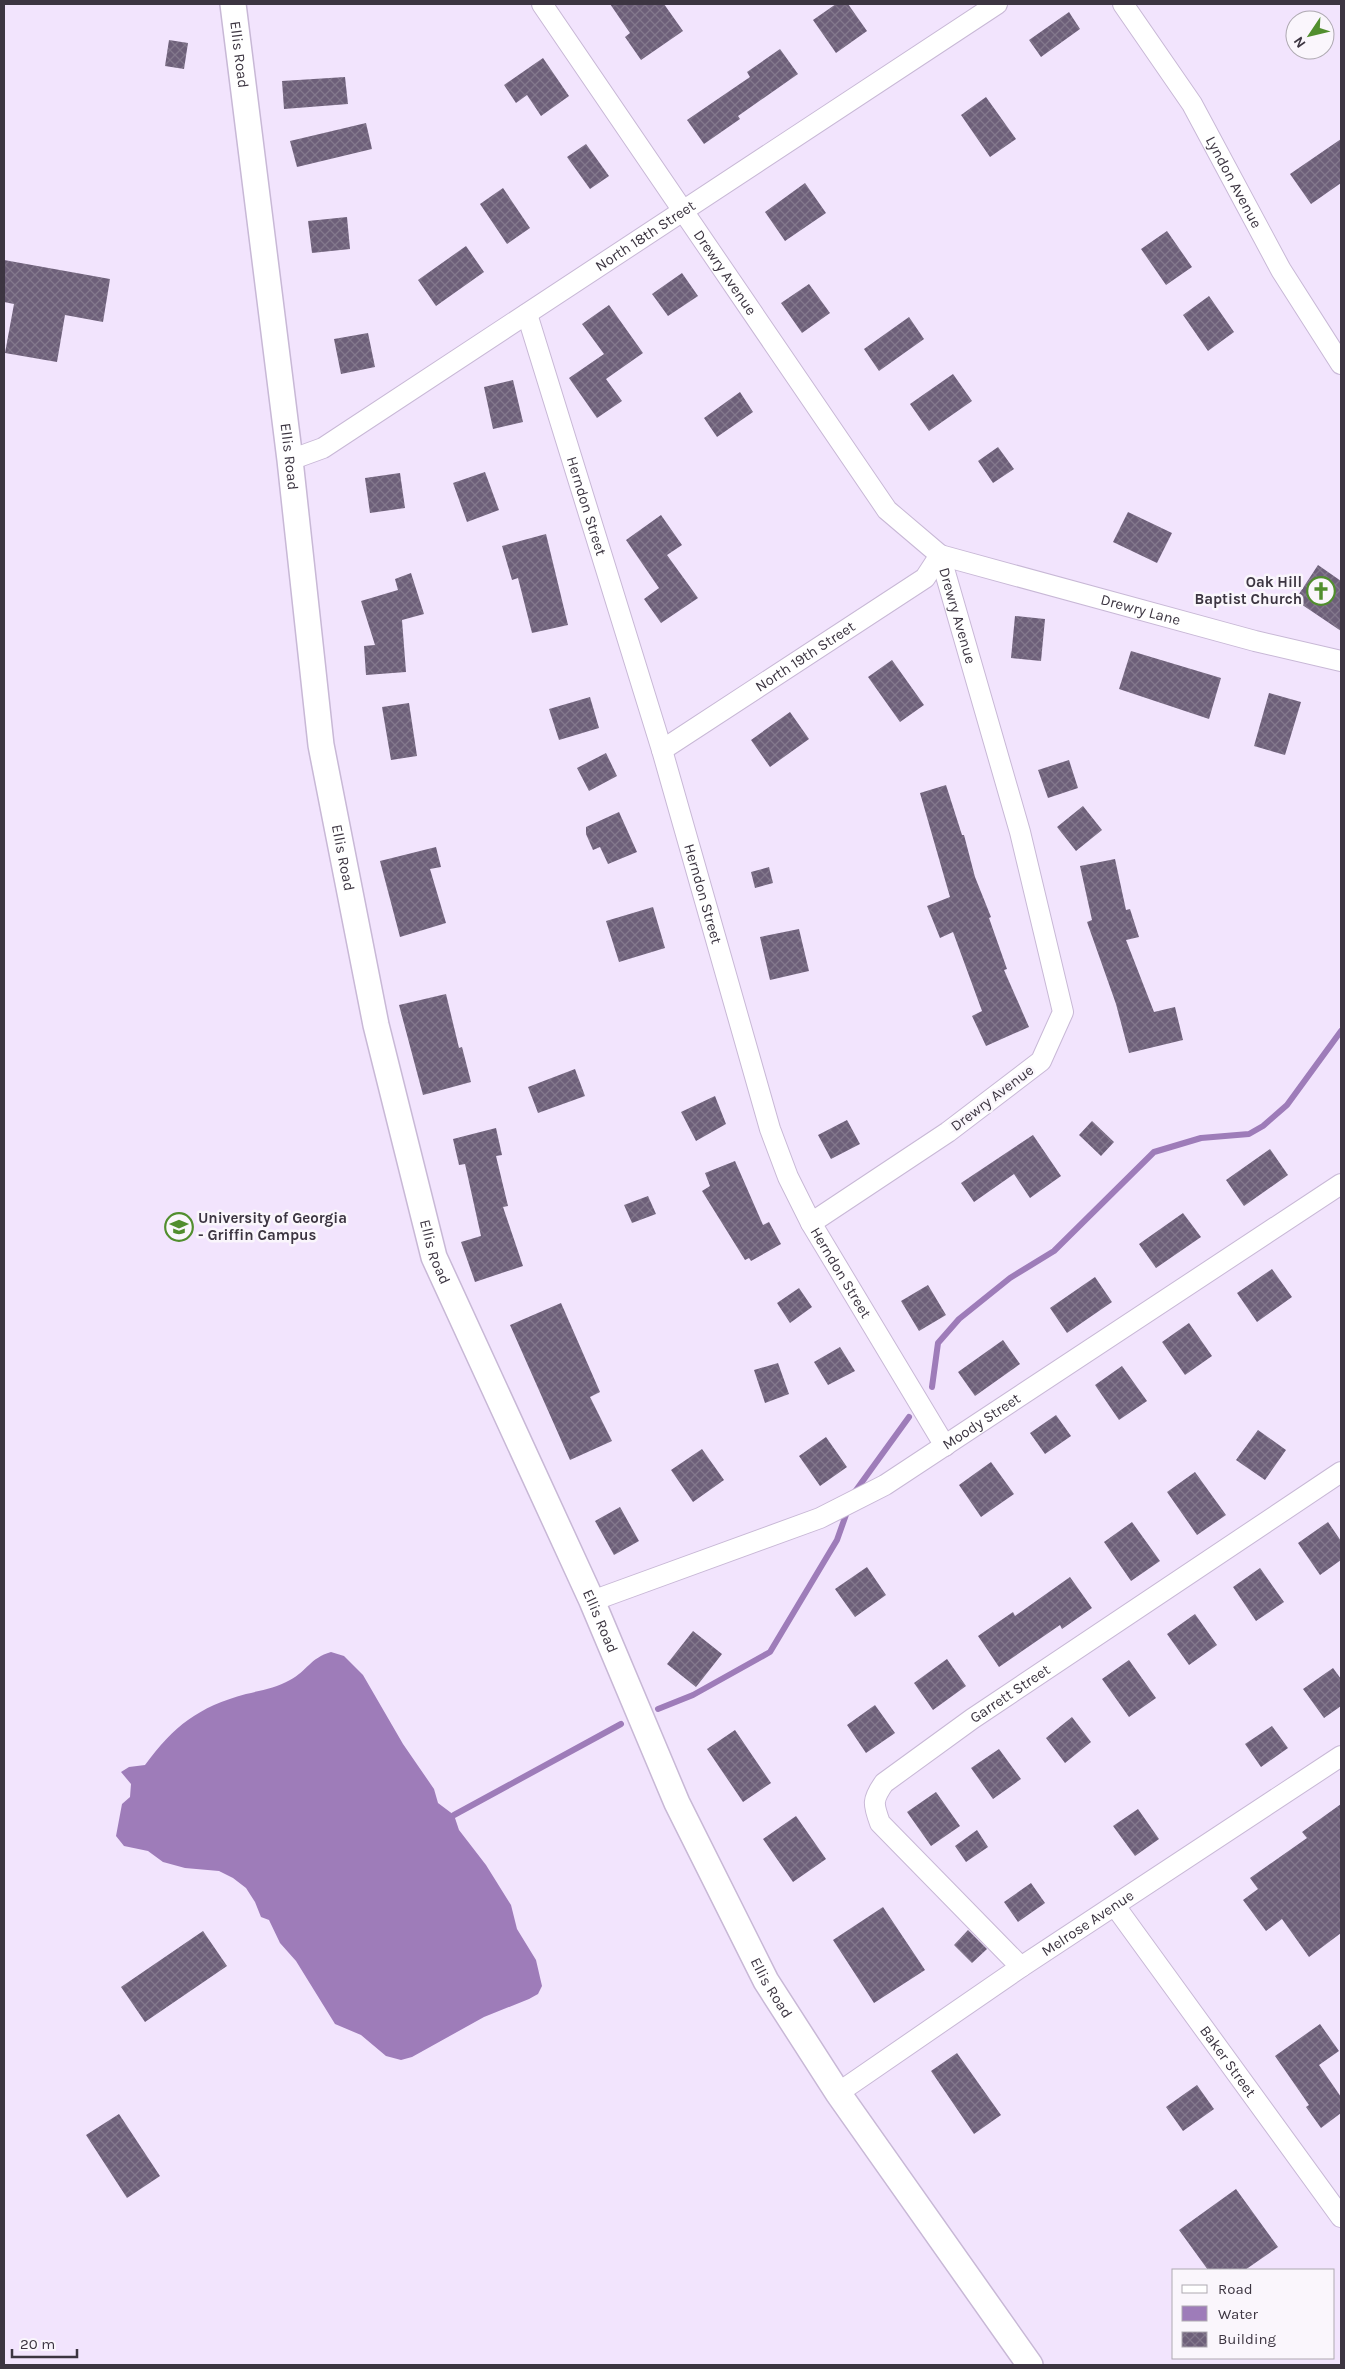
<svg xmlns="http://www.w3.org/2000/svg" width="1345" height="2369" viewBox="0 0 1345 2369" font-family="Karla,sans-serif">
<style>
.water{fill:#9e7cb9}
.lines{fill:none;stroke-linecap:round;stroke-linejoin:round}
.stream{stroke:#9e7cb9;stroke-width:6}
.building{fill:url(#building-cross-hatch)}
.minor-casing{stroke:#c8b8d6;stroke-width:22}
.tertiary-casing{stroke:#c8b8d6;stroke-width:28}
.minor{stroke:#fff;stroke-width:20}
.tertiary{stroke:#fff;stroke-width:25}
.labels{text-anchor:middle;stroke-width:5;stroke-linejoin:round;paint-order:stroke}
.street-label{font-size:15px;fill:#3c3541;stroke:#faf6fc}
.poi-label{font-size:15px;font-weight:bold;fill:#3c3541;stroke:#faf6fc;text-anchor:end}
</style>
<defs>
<pattern id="building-cross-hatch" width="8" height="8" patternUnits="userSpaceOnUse" patternTransform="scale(1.25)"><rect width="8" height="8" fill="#6d5f79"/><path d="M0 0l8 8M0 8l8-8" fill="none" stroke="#83788c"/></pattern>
</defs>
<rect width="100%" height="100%" fill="#f2e4fd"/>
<path class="water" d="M331 1652 344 1656 363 1675 403 1744 434 1789 438 1803 454 1815 459 1830 486 1865 511 1905 517 1929 536 1960 542 1986 538 1994 529 1999 484 2017 412 2057 401 2060 386 2056 361 2035 335 2024 296 1961 280 1943 269 1920 261 1917 255 1902 246 1888 233 1878 219 1871 185 1868 163 1862 148 1851 124 1846 116 1836 122 1804 130 1797 131 1784 121 1772 129 1767 145 1765C174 1726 198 1707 246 1694 262 1690 276 1688 290 1680 307 1671 310 1658 331 1652Z"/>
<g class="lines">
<path class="stream" d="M932 1387 938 1343 959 1319 1010 1278 1054 1251 1154 1152 1201 1138 1249 1134 1263 1126 1287 1105 1341 1031
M854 1493 909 1417
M658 1709 693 1695 770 1652 837 1540 848 1509
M454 1815 621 1724"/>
</g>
<path class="building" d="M610 4H664L683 31 641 60 625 37 630 33Z
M836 4H848L867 31 836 53 813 20Z
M1069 12 1080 29 1041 57 1029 40Z
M169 40 188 43 184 69 165 66Z
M780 49 798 74 738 116 740 119 704 144 687 120 750 77 747 72Z
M543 58 569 96 541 116 527 95 516 103 504 85Z
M345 77 348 104 284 109 282 81Z
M986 97 1016 139 990 157 961 115Z
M366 123 372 149 297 167 290 141Z
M1341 139V183L1311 204 1290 174Z
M586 144 609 176 590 189 567 157Z
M805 183 826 213 785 241 765 212Z
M503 188 530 228 507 244 480 204Z
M347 217 350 249 312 253 308 221Z
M1167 231 1192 267 1166 285 1141 249Z
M466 246 484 272 436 306 418 280Z
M4 260 110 279 103 322 65 315 57 362 5 353 14 304 4 302Z
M682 273 698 296 668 316 652 294Z
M809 284 830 313 802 333 781 303Z
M1209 296 1234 332 1208 351 1183 315Z
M609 305 643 353 606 379 622 401 597 418 569 378 604 354 582 324Z
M909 317 924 339 879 371 864 349Z
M368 333 375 367 341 374 334 339Z
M953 374 972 401 929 431 910 404Z
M513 380 523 422 493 429 484 387Z
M740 392 753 412 717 437 704 418Z
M998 447 1014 469 993 483 978 461Z
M485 472 499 510 467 522 453 483Z
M400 473 405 508 370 513 365 478Z
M1128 512 1172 533 1157 563 1113 542Z
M661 515 682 545 667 555 698 598 661 623 644 599 659 588 626 540Z
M546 534 568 625 532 633 518 578 512 580 502 546Z
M1318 565 1341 581V631L1295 600Z
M411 573 424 614 402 620 406 672 366 675 364 646 375 645 361 601 398 590 395 579Z
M1015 616 1045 619 1041 661 1011 658Z
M1131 651 1221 678 1209 719 1119 689Z
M892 660 924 705 900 722 868 677Z
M1269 693 1301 702 1285 755 1254 746Z
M590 697 599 728 559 740 549 709Z
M409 703 417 756 391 760 382 707Z
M790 712 809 739 770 767 751 740Z
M606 753 617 776 589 791 577 768Z
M1069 760 1078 788 1048 798 1038 770Z
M946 785 962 835H964L975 877 991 917 989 918 1007 969 1004 970 1029 1027 986 1046 972 1016 982 1011 953 932 940 938 927 906 950 897 920 793Z
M1083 806 1102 830 1076 851 1057 827Z
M619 812 637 852 608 864 600 847 593 850 586 834V827Z
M436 847 441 867 430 869 446 923 400 937 380 861Z
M1115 859 1126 910 1130 909 1139 937 1126 940 1154 1012 1175 1007 1183 1040 1129 1053 1116 1004 1087 922 1092 920 1080 866Z
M769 867 773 883 755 888 751 872Z
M653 907 665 948 619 962 606 921Z
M799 929 809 971 770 980 760 937Z
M446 994 459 1048 462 1047 471 1082 423 1095 399 1005Z
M575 1069 585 1096 538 1113 528 1087Z
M715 1096 726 1124 696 1141 681 1112Z
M847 1120 860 1144 831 1159 818 1135Z
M1092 1121 1114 1142 1101 1156 1079 1135Z
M496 1128 502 1155 496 1156 508 1206 503 1207 523 1266 475 1282 461 1242 481 1236 465 1164 459 1165 453 1139Z
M1033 1135 1061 1176 1030 1198 1014 1174 974 1202 961 1183Z
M1270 1149 1288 1175 1244 1206 1226 1180Z
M735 1161 763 1225 769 1222 781 1244 751 1261 749 1258 745 1260 702 1191 710 1186 705 1173Z
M648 1196 656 1214 632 1223 624 1205Z
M1183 1213 1201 1237 1156 1268 1139 1244Z
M1272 1269 1292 1297 1257 1322 1237 1293Z
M1095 1277 1112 1302 1067 1333 1050 1308Z
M928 1285 946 1315 919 1331 901 1301Z
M799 1288 812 1307 790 1323 777 1303Z
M561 1303 600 1392 590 1397 612 1441 570 1460 510 1325Z
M1189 1323 1212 1356 1185 1375 1162 1342Z
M1003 1340 1020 1364 975 1396 958 1372Z
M840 1347 855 1371 828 1385 814 1362Z
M778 1363 789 1394 765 1403 754 1370Z
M1122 1366 1147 1401 1119 1420 1095 1385Z
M1056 1415 1071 1436 1045 1454 1030 1433Z
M1258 1430 1286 1450 1265 1480 1236 1460Z
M826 1437 847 1467 820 1486 799 1456Z
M702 1449 724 1480 693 1502 671 1470Z
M991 1462 1014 1494 981 1517 959 1485Z
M1195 1472 1226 1515 1197 1535 1167 1492Z
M620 1507 639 1541 614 1555 595 1521Z
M1132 1522 1160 1561 1131 1581 1104 1542Z
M1328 1522 1341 1541V1560L1320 1575 1298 1543Z
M867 1567 886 1595 855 1617 835 1589Z
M1260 1568 1284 1602 1256 1621 1233 1587Z
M1070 1577 1092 1608 1062 1629 1060 1625 999 1667 978 1636 1013 1612 1015 1616Z
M1195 1614 1217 1645 1189 1665 1167 1634Z
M693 1631 722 1654 696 1687 667 1664Z
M947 1659 966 1686 933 1710 914 1683Z
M1129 1660 1156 1698 1129 1717 1102 1679Z
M1333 1668 1341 1679V1706L1324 1718 1303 1689Z
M875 1705 895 1733 866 1753 847 1725Z
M1072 1717 1091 1742 1065 1763 1046 1738Z
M1272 1726 1288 1748 1261 1767 1245 1744Z
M735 1730 771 1783 743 1802 707 1749Z
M999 1749 1021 1779 993 1799 971 1768Z
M936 1792 960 1826 931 1846 907 1812Z
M1341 1804V1933L1309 1957 1282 1919 1266 1931 1243 1900 1258 1889 1250 1878 1307 1838 1302 1832Z
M1138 1809 1159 1839 1135 1856 1113 1826Z
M796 1816 826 1859 793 1882 763 1839Z
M977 1830 988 1847 966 1862 955 1846Z
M1031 1883 1045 1903 1018 1922 1004 1902Z
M883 1907 925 1970 874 2003 833 1940Z
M968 1930 987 1949 972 1963 954 1945Z
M203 1931 227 1966 145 2022 121 1987Z
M1320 2024 1339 2051 1319 2065 1341 2097V2113L1321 2128 1306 2107 1309 2105 1275 2056Z
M957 2053 1001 2115 974 2134 931 2071Z
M1197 2085 1214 2109 1183 2131 1166 2107Z
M119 2114 160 2176 127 2198 86 2135Z
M1236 2189 1278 2247 1245 2270H1208L1179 2230Z"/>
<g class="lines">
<defs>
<g id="minor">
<path id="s1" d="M542 4 887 510 940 555 1020 832 1063 1012 1041 1061 948 1132 811 1223"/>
<path id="s2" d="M1123 4 1192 104 1281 270 1341 364"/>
<path id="s3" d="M527 314 662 750 770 1129 788 1177 811 1223 945 1446"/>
<path id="s4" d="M290 460 323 448 997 4"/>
<path id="s5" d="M940 555 1255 641 1341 661"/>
<path id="s6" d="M662 750 925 578 940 555"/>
<path id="s7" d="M592 1601 820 1518 885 1485 1341 1184"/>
<path id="s8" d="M1115 1906 1341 2217"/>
<path id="s9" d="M1021 1967 880 1823C873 1804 872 1800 884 1783L972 1719 1341 1472"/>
<path id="s10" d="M838 2093 1021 1967 1341 1756"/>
</g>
<g id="tertiary">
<path id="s11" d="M233 4 290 460 321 745 376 1025 434 1257 592 1601 677 1803 766 1981 838 2093 1030 2365"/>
</g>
</defs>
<use href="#minor" class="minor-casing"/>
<use href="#tertiary" class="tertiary-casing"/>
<use href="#minor" class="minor"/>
<use href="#tertiary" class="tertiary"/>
</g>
<defs>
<symbol id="church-ring" viewBox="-11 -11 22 22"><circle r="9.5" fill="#faf6fc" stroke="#518e2e" stroke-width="1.5"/><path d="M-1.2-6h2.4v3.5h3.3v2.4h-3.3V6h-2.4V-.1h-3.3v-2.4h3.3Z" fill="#518e2e"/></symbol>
<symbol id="university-ring" viewBox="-11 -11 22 22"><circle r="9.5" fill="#faf6fc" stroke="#518e2e" stroke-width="1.5"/><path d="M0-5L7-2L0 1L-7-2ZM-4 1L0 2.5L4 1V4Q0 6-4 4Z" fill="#518e2e"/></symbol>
</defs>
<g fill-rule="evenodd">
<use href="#church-ring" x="1305" y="575" width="32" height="32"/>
<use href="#university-ring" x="163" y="1211" width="32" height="32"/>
</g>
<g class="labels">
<g class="street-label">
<text dy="5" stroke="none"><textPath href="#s11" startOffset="51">Ellis Road</textPath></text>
<text dy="5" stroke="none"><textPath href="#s2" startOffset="210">Lyndon Avenue</textPath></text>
<text dy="5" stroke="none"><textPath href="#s4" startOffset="421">North 18th Street</textPath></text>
<text dy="5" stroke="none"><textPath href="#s1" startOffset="325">Drewry Avenue</textPath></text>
<text dy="5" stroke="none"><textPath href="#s11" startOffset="456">Ellis Road</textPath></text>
<text dy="5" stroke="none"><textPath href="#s3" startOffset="201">Herndon Street</textPath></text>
<text dy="5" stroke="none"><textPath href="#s5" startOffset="208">Drewry Lane</textPath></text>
<text dy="5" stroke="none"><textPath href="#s1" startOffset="745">Drewry Avenue</textPath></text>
<text dy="5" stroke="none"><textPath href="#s6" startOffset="171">North 19th Street</textPath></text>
<text dy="5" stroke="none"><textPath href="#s11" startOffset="861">Ellis Road</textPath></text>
<text dy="5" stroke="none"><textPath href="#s3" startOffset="606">Herndon Street</textPath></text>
<text transform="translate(992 1098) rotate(-37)" y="5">Drewry Avenue</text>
<text dy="5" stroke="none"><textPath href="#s11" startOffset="1266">Ellis Road</textPath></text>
<text dy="5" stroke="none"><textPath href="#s3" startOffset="1011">Herndon Street</textPath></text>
<text dy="5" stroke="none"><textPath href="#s7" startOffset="431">Moody Street</textPath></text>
<text dy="5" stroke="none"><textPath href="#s11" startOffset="1671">Ellis Road</textPath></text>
<text dy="5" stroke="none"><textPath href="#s9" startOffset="399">Garrett Street</textPath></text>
<text dy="5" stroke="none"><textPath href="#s10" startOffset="302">Melrose Avenue</textPath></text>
<text dy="5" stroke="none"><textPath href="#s11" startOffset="2076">Ellis Road</textPath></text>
<text dy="5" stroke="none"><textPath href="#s8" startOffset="192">Baker Street</textPath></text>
</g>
<g class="poi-label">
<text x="1302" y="587">Oak Hill<tspan x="1302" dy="17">Baptist Church</tspan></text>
<text x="198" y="1223" text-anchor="start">University of Georgia<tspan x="198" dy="17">- Griffin Campus</tspan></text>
</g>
</g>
<rect width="1345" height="2369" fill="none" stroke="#3c3541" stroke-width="10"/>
<rect x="1172" y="2269" width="162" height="90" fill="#faf6fc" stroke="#aea9b1"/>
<rect x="1182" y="2285" width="25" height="8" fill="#ffffff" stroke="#aea9b1"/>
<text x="1218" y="2294" font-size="15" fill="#3c3541">Road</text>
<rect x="1182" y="2306" width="25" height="15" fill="#9e7cb9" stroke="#aea9b1"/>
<text x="1218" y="2319" font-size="15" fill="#3c3541">Water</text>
<rect x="1182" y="2332" width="25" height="15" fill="url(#building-cross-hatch)" stroke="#aea9b1"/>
<text x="1218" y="2344" font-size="15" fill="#3c3541">Building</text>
<g transform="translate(1310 35) rotate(235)"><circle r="24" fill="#faf6fc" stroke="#aea9b1"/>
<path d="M0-4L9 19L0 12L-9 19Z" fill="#518e2e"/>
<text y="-8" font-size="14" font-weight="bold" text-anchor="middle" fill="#3c3541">N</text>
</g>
<path d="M12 2349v8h65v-8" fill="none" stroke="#3c3541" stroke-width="2.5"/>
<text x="20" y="2349" font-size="15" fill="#3c3541" stroke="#faf6fc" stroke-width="4" paint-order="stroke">20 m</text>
</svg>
